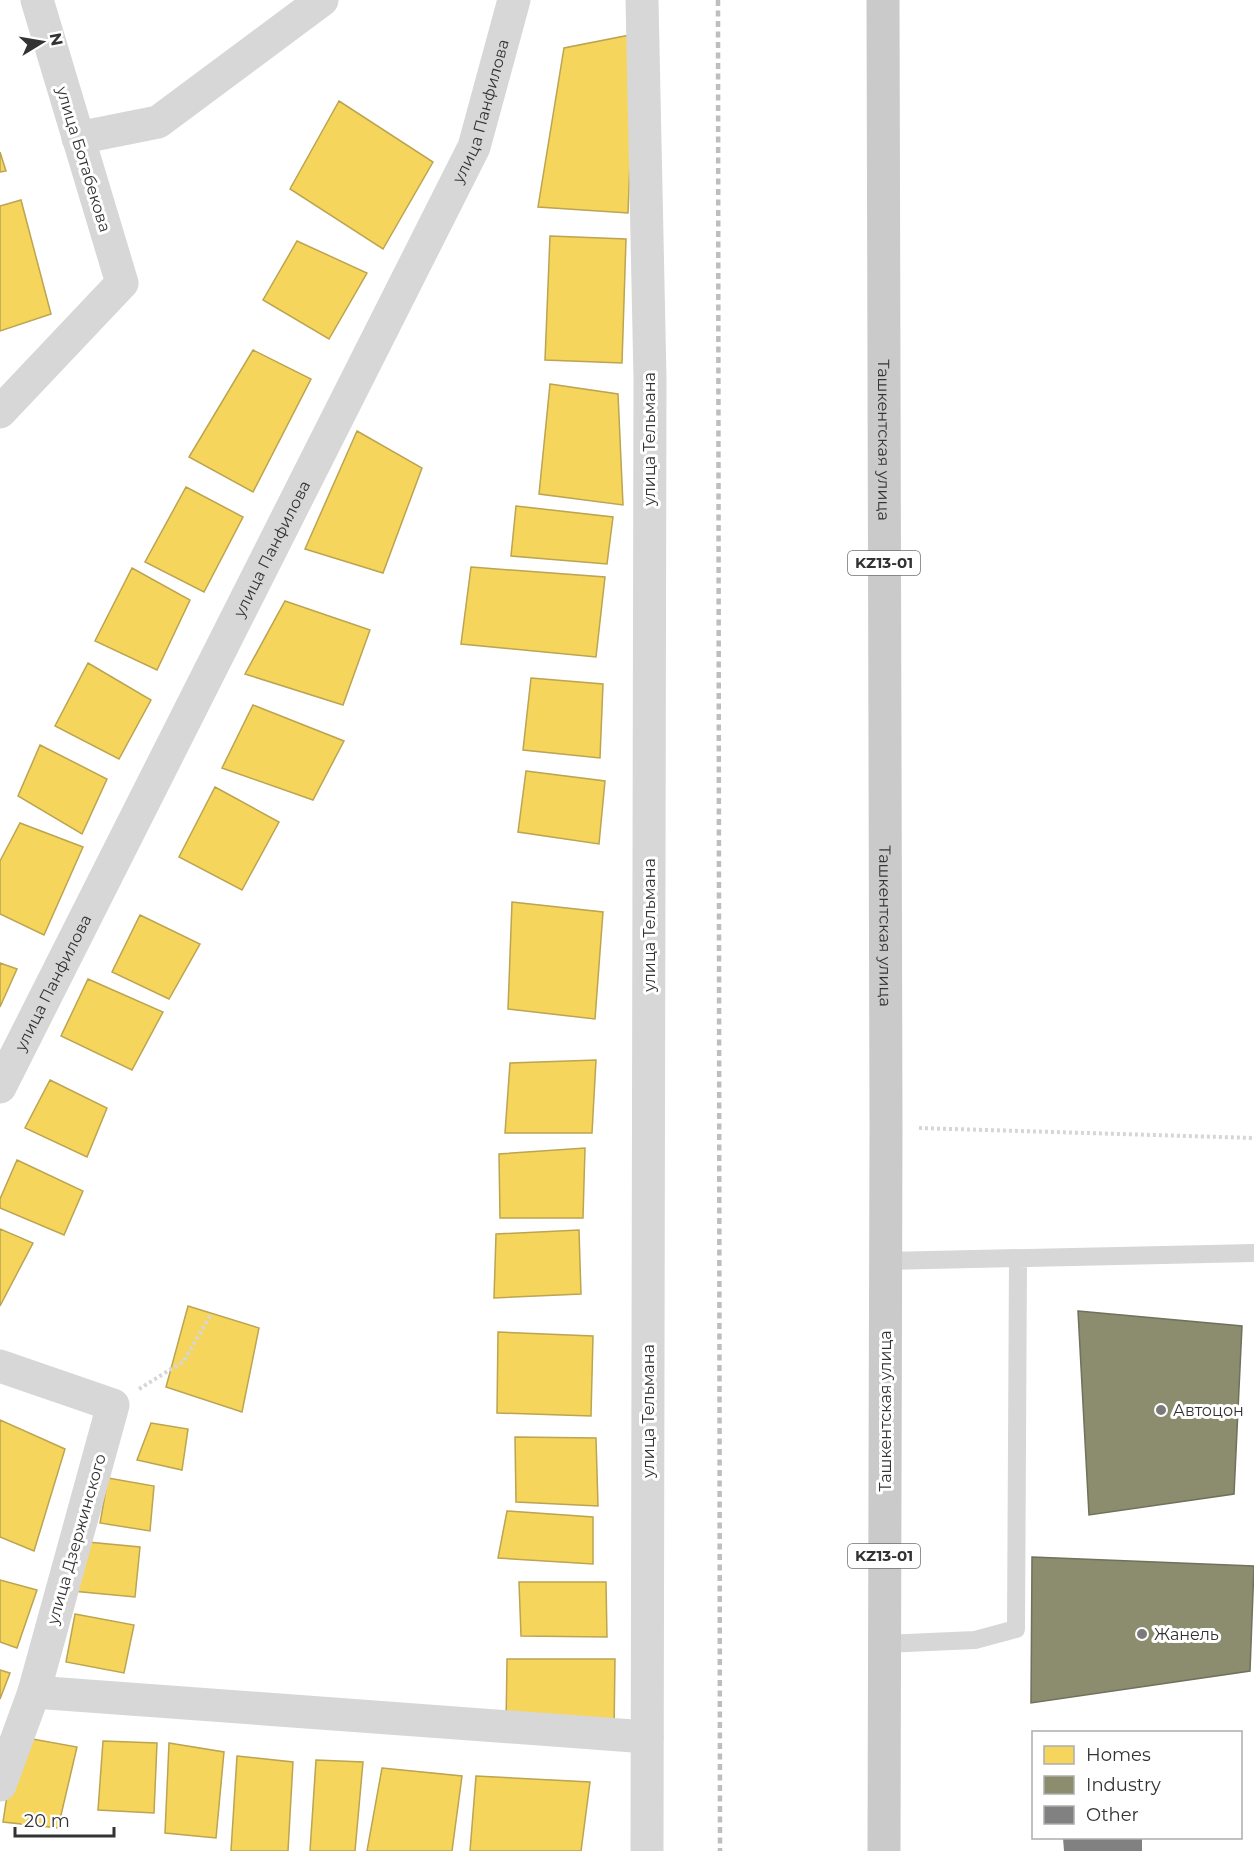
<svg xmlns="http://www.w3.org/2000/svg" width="1254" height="1851" viewBox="0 0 1254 1851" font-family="Montserrat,sans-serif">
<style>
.homes{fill:#f6d55c;stroke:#bca450;stroke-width:1.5}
.industry{fill:#8c8c6e;stroke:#71715c;stroke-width:1.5}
.building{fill:#818181}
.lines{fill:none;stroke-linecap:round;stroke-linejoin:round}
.path{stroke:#d6d6d6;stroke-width:4;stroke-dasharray:3 3;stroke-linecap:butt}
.service{stroke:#d7d7d7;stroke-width:18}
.minor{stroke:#d7d7d7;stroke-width:33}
.primary{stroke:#cacaca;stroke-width:33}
.rail{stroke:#bebebe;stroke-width:4.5;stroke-dasharray:6 4.5;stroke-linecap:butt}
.poi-dot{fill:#7a7a7a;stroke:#fff;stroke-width:2}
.labels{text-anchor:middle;stroke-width:6;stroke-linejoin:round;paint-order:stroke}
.shield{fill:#fff;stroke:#707070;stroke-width:1.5}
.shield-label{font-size:15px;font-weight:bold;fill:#333}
.street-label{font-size:16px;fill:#333;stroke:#fff}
.poi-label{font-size:16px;fill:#333;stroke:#fff;text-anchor:start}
</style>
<rect width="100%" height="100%" fill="#fff"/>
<path class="homes" d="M635 34 628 213 538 207 564 48Z
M339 101 433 162 383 249 290 189Z
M0 152 6 171 0 172Z
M21 200 51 314 0 331V206Z
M550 236 626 239 622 363 545 360Z
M297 241 367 273 329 339 263 300Z
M253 350 311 379 253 492 189 457Z
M550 384 618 394 623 505 539 494Z
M357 431 422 468 383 573 305 549Z
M186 487 243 517 204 592 145 562Z
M516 506 613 517 607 564 511 556Z
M471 567 605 577 596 657 461 644Z
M132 568 190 600 157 670 95 641Z
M285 601 370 630 343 705 245 674Z
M88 663 151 700 119 759 55 726Z
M531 678 603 684 600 758 523 750Z
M253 705 344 741 313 800 222 768Z
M40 745 107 779 82 834 18 796Z
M526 771 605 781 599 844 518 832Z
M215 787 279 822 242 890 179 857Z
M20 823 83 847 44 935 0 914V861Z
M512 902 603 912 595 1019 508 1009Z
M140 915 200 944 169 999 112 972Z
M0 963 17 969 0 1007Z
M88 979 163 1012 132 1070 61 1036Z
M596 1060 592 1133H505L510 1063Z
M50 1080 107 1108 87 1157 25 1128Z
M585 1148 583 1218H500L499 1154Z
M17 1160 83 1191 64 1235 0 1208V1199Z
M0 1229 33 1243 0 1306Z
M579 1230 581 1294 494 1298 496 1234Z
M188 1306 259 1328 242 1412 166 1387Z
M498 1332 593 1336 591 1416 497 1413Z
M0 1420 65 1449 34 1551 0 1537Z
M151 1423 188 1429 182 1470 137 1460Z
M515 1437 596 1438 598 1506 516 1502Z
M108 1478 154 1486 150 1531 100 1523Z
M507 1511 593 1517V1564L498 1558Z
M77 1541 140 1547 135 1597 72 1591Z
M0 1580 37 1590 17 1648 0 1642Z
M519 1582H606L607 1637 521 1636Z
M75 1614 134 1625 124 1673 66 1662Z
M507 1659H615L614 1734 506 1726Z
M0 1670 10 1673 0 1699Z
M16 1736 77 1747 58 1828 3 1822Z
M103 1741 157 1743 154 1813 98 1810Z
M169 1743 224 1752 216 1838 165 1833Z
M237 1756 293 1762 288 1851H231Z
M316 1760 363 1762 355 1851H310Z
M382 1768 462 1776 452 1851H367Z
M476 1776 590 1782 581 1851H470Z"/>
<path class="industry" d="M1078 1311 1242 1326 1234 1494 1089 1515Z
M1032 1557 1254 1566 1250 1671 1031 1703Z"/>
<path class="building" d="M1063 1838H1142V1851H1064Z"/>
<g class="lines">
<path class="path" d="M919 1128 1254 1138
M139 1389 184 1361 210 1316"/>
<path class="service" d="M885 1261 1254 1253
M884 1644 975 1640 1016 1629 1018 1259"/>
<g class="minor">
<path d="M642 0 650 379 647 1851"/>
<path d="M78 138 158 122 322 0"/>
<path d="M0 412 122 283 37 0"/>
<path id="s1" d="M0 1087 474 147 514 0"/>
<path d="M0 1366 113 1405 34 1692 0 1785"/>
<path d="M34 1692 647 1737"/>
</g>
<path class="primary" id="s2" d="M883 0 886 1127 884 1851"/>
<path class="rail" d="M718 0 720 1851"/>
</g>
<g class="poi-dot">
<circle cx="1161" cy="1410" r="6"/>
<circle cx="1142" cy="1634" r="6"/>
</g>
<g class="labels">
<g class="shield">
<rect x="848" y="551" width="72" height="24" rx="4.5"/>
<rect x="848" y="1544" width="72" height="24" rx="4.5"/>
</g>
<g class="shield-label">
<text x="884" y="568">KZ13-01</text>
<text x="884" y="1561">KZ13-01</text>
</g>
<g class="street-label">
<text dy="6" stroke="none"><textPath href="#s1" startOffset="1089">улица Панфилова</textPath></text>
<text transform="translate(84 159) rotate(73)" y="6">улица Ботабекова</text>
<text transform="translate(649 439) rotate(-90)" y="6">улица Тельмана</text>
<text dy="6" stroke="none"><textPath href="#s2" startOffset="440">Ташкентская улица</textPath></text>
<text dy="6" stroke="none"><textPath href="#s1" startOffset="603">улица Панфилова</textPath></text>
<text transform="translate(649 925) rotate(-90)" y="6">улица Тельмана</text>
<text dy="6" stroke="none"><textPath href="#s2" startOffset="926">Ташкентская улица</textPath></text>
<text dy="6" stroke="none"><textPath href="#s1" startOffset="117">улица Панфилова</textPath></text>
<text transform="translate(648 1411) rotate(-90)" y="6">улица Тельмана</text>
<text transform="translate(885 1411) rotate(-90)" y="6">Ташкентская улица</text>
<text transform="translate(76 1539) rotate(-74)" y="6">улица Дзержинского</text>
</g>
<g class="poi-label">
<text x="1173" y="1416">Автоцон</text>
<text x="1154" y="1640">Жанель</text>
</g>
</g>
<rect x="1032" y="1731" width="210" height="108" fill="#ffffff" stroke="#adadad" stroke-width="1.5"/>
<rect x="1044" y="1746" width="30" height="18" fill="#f6d55c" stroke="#adadad" stroke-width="1.5"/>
<text x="1086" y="1761" font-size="18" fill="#333333">Homes</text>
<rect x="1044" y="1776" width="30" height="18" fill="#8c8c6e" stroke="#adadad" stroke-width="1.5"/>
<text x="1086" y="1791" font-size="18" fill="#333333">Industry</text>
<rect x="1044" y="1806" width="30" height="18" fill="#818181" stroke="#adadad" stroke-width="1.5"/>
<text x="1086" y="1821" font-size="18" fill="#333333">Other</text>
<g transform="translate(42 42) rotate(79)" stroke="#ffffff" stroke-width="4.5" paint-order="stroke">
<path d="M0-4.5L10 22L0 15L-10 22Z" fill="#333333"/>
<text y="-9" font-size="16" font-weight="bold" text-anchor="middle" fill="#333333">N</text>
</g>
<path d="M15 1827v9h99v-9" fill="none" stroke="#333333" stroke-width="3"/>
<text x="24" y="1827" font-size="18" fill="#333333" stroke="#ffffff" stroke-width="4.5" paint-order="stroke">20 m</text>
</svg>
